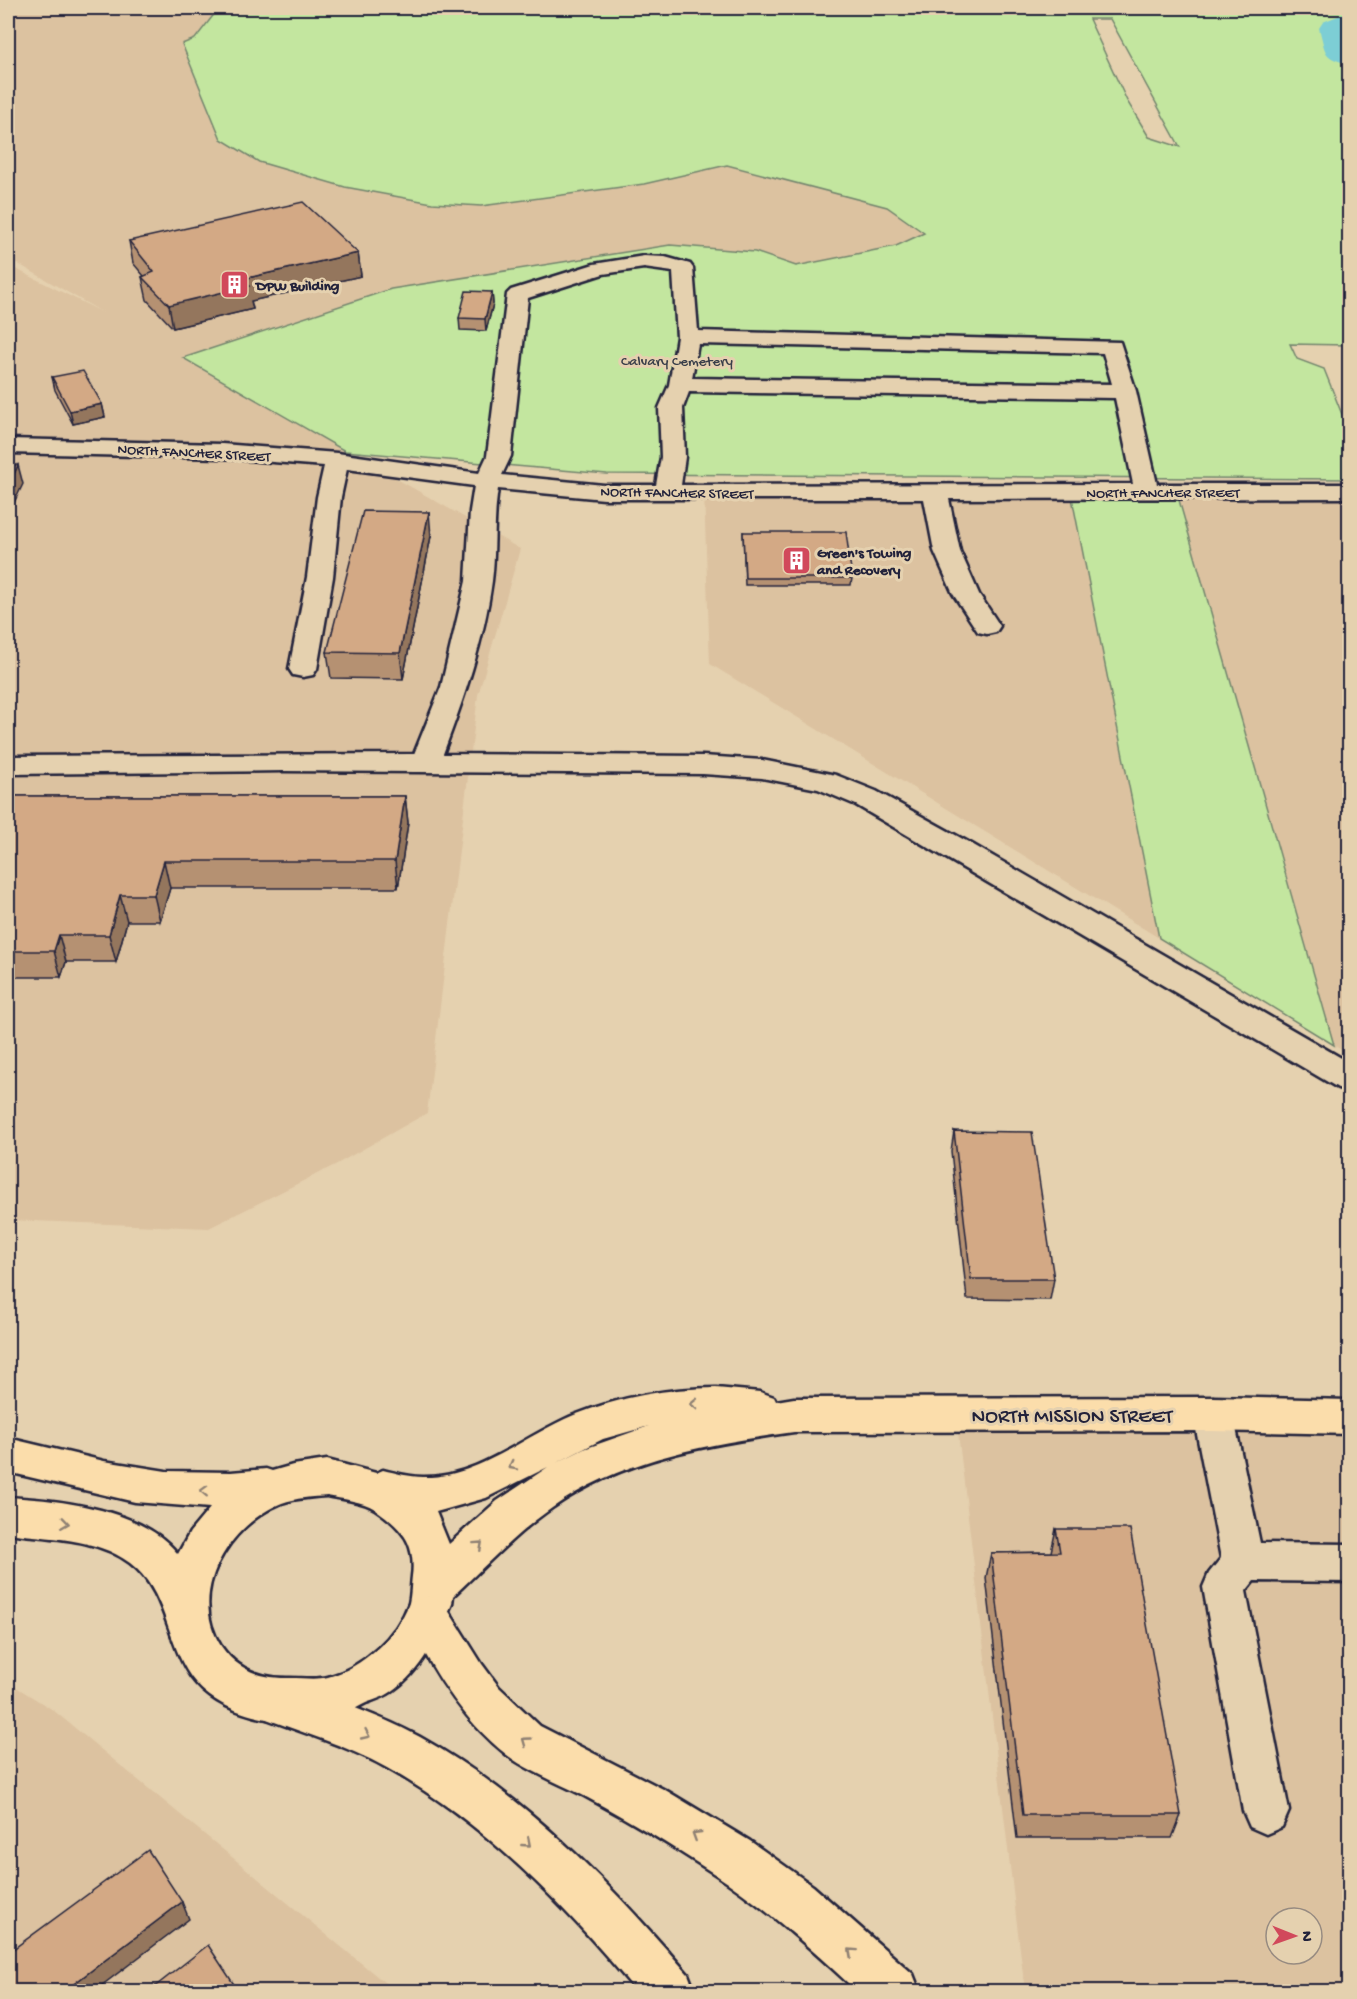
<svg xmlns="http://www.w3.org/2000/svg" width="1357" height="1999" viewBox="0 0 1357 1999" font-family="'Gochi Hand',sans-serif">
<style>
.built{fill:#dcc2a0;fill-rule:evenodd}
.green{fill:#c3e69f;stroke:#72846d;stroke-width:1.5;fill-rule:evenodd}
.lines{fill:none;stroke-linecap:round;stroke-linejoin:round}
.river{fill:#7dced5;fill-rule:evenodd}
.minor-casing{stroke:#22223b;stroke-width:5}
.major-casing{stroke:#22223b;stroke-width:5}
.highway-casing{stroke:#22223b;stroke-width:5}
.minor{fill:#e5d1af;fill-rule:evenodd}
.major{fill:#fbddab;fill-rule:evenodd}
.highway{fill:#fbddab;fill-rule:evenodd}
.wall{fill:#b59172;stroke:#22223b;stroke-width:1.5}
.shaded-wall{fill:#94765d;stroke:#22223b;stroke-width:1.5}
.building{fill:#d3a985;stroke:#22223b;stroke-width:1.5}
.oneway{stroke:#8e8073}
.labels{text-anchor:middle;stroke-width:6;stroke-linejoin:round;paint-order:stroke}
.far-poi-label{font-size:15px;font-weight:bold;fill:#22223b;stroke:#e5d1af;text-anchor:start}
.far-park-label{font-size:15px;fill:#3a3f4a;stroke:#e5d1af}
.far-street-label{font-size:15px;fill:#22223b;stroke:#e5d1af}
.near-street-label{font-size:21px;fill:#22223b;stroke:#e5d1af}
</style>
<rect width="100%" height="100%" fill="#e5d1af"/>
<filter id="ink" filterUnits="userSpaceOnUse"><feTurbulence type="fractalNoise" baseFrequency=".0167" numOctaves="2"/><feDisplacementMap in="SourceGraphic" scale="12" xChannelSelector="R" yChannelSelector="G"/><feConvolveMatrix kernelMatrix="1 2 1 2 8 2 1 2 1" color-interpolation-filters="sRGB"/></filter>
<g filter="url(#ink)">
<path class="built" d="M8 8H219L195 39 259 162 345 187 432 203 481 206 644 184 727 165 887 207 925 233 896 246 796 266 755 252 670 245 391 289 184 358 520 549 478 695 427 1113 335 1165 209 1228 8 1220V265L102 312 8 258Z
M704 493H1071L1159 938 710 664Z
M1177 493H1349V1055L1334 1045Z
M956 1416 1349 1421V1991H1025ZM1276 1918H1312V1954H1276Z
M8 1682 53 1710 395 1991H8Z"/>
<path class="green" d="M219 8H1349V345L1290 344 1297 359 1324 369 1349 432V479L607 474 345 451 183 358 391 289 670 245 755 252 796 266 896 246 924 233 887 207 727 165 644 184 481 206 432 203 345 187 259 162 221 139 182 44 195 39ZM1089 19H1110L1180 147 1149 137 1127 101Z
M1071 493H1177L1334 1045 1159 938Z"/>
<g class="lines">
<path class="river" d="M1350 11V30L1348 31 1350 64C1322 58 1326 53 1319 28L1323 22Z"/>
<defs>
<path id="minor" d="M644 256 665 257 690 264 693 268 698 331 1120 342 1136 391 1157 484H1350V498L949 499 960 551 979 594 1000 626 996 632 987 634 978 632 953 594 934 551 924 499H604L498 489C493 520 496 551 492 581 484 641 464 698 443 754L703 756 762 760 836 775 876 791 970 843 1350 1063V1091L1338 1088 856 805 818 789 762 778 703 774 284 771 8 774V756L414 754 441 687 466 581 470 511 474 486 347 469 341 497 333 577 317 669 313 675 303 677 293 675 289 669 307 577 317 497 324 466 222 458 8 453V439L222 444 337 453 479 473 487 456 507 294 511 290 594 264ZM644 268 673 272 677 337 669 385 659 408 661 457 656 485H604L502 475 511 456 528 298 603 274ZM698 344 1103 353 1112 384 692 378ZM689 392 1115 398 1133 484 681 485 685 457 683 408Z
M1213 1397 1227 1402 1233 1414 1260 1543 1350 1544V1582L1254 1581 1246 1591 1289 1811 1282 1827 1266 1834 1250 1827 1243 1811 1203 1587 1209 1573 1221 1558 1193 1414 1199 1402Z"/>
<path id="major" d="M716 1388 760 1392 774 1397 776 1401 794 1398 1213 1397 1350 1400V1434L1213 1431 794 1432C710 1444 623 1458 552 1508 516 1533 485 1566 453 1596L452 1604C437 1637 422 1671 391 1692 384 1697 374 1700 366 1703 354 1709 341 1717 328 1719 283 1727 220 1717 191 1677 166 1641 167 1591 130 1563 95 1537 48 1539 8 1533V1497C61 1500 143 1509 178 1554L190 1532 210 1508 135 1502 8 1472V1438L104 1461 166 1471 231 1472 266 1469 272 1471 293 1465 327 1460 376 1473 383 1470C396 1473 410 1477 423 1477 478 1478 525 1435 574 1415 620 1397 667 1388 716 1388ZM649 1426 584 1449 556 1463 603 1439ZM548 1467 497 1501 449 1544 436 1512 486 1498ZM327 1496C341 1499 363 1501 375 1509 384 1515 396 1525 402 1533 412 1544 414 1563 412 1576 411 1584 411 1595 409 1603 397 1636 362 1668 328 1677 317 1680 303 1678 291 1678 263 1679 238 1671 221 1646 186 1592 229 1525 282 1503 296 1498 312 1497 327 1496Z"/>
<path id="highway" d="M428 1596 443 1602 482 1664 499 1687 540 1726 667 1791 750 1841 813 1886 913 1974 920 1992H858C811 1949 766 1907 713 1873 672 1846 631 1821 588 1798 565 1786 526 1770 507 1755 462 1720 430 1667 406 1616L413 1602Z
M272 1679C322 1696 374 1712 420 1737 526 1796 610 1883 688 1974L695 1992H637C566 1906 485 1823 387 1768 346 1745 300 1732 256 1715L250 1700 256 1685Z"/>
</defs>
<use href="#minor" class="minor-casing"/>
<use href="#major" class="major-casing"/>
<use href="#highway" class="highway-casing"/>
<use href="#minor" class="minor"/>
<use href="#major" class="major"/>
<use href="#highway" class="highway"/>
</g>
<path class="wall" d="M129 241 358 253 361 276 251 301 253 309 173 328 147 300 142 277 144 276 133 263Z
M492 292 493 304 486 331 460 330 459 318Z
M52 377 102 404 105 417 73 424 55 390Z
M743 532 852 578 851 585H745Z
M431 536 403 679 331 678 327 652Z
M8 796H405L408 823 398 888H170L160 921H127L116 962H66L61 977H8Z
M954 1131 1054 1279 1050 1300 967 1299 951 1151Z
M1056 1529 1181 1815 1172 1838H1017L986 1578 991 1553 1051 1552Z"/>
<path class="shaded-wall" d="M358 253 361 276 251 301 253 309 173 328 169 305 243 279Z
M492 292 493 304 486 331 485 319Z
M102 404 105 417 73 424 70 411Z
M18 465 23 484 8 515V487Z
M429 512 431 536 403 679 400 653Z
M405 796 408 823 398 888 395 861Z
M164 861 170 888 160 921 154 895Z
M120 895 127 921 116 962 109 935Z
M59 935 66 962 61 977 54 951Z
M182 1902 189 1919 93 1992H63Z"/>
<path class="building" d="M303 202 358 253 243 279 249 286 169 305 142 277 154 272 129 241Z
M466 291 492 292 485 319 459 318Z
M83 371 102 404 70 411 52 377Z
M8 465H18L8 487Z
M363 511 429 512 400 653 327 652Z
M743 532H846L852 578H745Z
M8 796H405L395 861H164L154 895H120L109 935H59L54 951H8Z
M954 1131 1032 1132 1054 1279H971Z
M1056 1529H1130L1181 1815H1023L991 1553 1060 1552Z
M148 1850 182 1902 63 1992H8V1953Z
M208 1945 239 1992H148Z"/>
<defs><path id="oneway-chevron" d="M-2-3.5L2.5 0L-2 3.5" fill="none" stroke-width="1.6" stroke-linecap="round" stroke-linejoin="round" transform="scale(1.5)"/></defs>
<g class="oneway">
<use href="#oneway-chevron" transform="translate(694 1404) rotate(179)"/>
<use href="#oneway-chevron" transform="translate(512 1466) rotate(153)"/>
<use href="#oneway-chevron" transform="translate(204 1491) rotate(-178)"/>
<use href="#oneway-chevron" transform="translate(65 1523) rotate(8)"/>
<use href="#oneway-chevron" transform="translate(479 1545) rotate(-42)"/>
<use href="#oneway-chevron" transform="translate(366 1735) rotate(25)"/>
<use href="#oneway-chevron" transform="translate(526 1741) rotate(-144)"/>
<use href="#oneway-chevron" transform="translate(696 1835) rotate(-148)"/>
<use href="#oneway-chevron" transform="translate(527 1843) rotate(41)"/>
<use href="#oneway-chevron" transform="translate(852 1952) rotate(-138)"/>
</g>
</g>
<defs>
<symbol id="building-square" viewBox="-11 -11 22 22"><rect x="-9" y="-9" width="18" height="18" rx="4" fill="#d1495b" stroke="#e5d1af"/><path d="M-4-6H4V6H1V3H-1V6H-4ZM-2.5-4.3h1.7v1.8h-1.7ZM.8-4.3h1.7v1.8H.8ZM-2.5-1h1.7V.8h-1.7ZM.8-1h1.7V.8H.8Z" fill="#fff"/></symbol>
</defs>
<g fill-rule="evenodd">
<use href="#building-square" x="218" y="268" width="33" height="33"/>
<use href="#building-square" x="780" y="544" width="33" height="33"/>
</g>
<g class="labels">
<g class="far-poi-label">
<text x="256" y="290">DPW Building</text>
<text x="817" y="557">Green's Towing<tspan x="817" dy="17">and Recovery</tspan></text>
</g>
<g class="far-park-label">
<text x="677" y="365">Calvary Cemetery</text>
</g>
<g class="far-street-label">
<text transform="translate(194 452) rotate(3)" y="5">NORTH FANCHER STREET</text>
<text transform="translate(677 492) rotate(1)" y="5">NORTH FANCHER STREET</text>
<text x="1163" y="497">NORTH FANCHER STREET</text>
</g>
<g class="near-street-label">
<text x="1072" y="1422">NORTH MISSION STREET</text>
</g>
</g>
<rect width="1357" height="1999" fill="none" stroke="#e5d1af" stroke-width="30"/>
<rect x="15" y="15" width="1327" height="1969" fill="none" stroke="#22223b" stroke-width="2" filter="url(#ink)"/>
<g transform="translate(1294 1936) rotate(91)"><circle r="28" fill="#e5d1af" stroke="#978b81" stroke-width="1.5"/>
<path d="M0-4.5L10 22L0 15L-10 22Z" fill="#d1495b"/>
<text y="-9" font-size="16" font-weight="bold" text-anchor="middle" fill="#22223b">N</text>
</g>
</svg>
